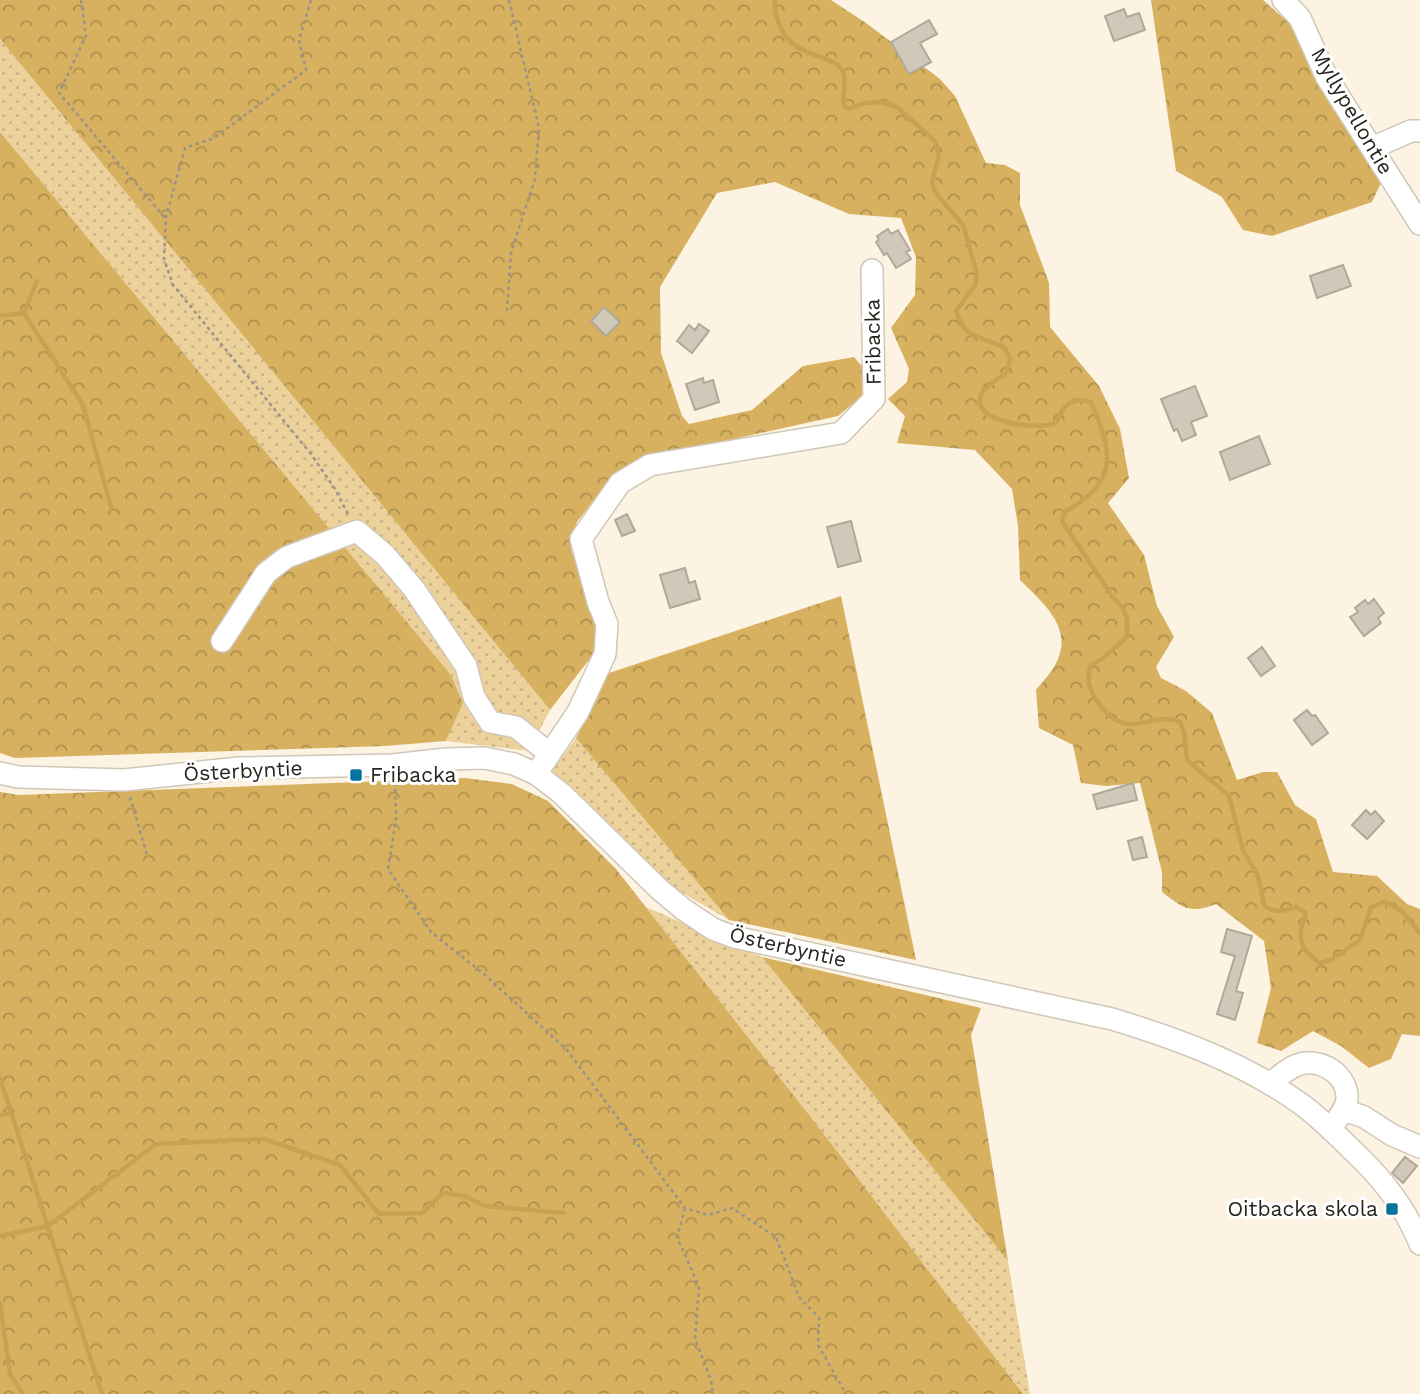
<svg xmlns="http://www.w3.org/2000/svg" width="1420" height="1394" viewBox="0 0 1420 1394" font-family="'Work Sans',sans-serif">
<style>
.grass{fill:url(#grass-dots)}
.forest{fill:url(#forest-crowns)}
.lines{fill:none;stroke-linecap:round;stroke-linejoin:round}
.stream{stroke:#c8a251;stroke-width:4.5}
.building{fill:#d0c8b8;stroke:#b0a899;stroke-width:2}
.minor-casing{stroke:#cfc7b7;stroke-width:24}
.path{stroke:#999388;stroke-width:2.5;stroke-dasharray:3.5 3.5;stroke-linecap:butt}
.minor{stroke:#fff;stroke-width:21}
.poi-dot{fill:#09739f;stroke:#fff;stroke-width:2.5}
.labels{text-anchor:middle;stroke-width:6;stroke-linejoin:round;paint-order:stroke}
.street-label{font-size:21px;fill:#28251f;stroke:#fff}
.poi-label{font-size:21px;fill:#28251f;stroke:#fff;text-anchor:start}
</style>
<defs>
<pattern id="grass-dots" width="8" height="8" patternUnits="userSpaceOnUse" patternTransform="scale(1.75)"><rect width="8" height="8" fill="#ecd19b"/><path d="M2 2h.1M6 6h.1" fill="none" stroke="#cab385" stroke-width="1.8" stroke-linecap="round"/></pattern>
<pattern id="forest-crowns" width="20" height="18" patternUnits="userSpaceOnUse" patternTransform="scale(1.75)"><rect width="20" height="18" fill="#d7b160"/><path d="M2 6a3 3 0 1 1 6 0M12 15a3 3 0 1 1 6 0" fill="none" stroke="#ae904f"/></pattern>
</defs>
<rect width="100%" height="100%" fill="#fcf3e3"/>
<path class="grass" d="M0 39 550 710 529 751 446 741 463 703 451 675 0 132Z
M576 738 729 920 667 884 588 803 552 771Z
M646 907 762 957 1008 1261 1030 1394H1023Z"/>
<path class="forest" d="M0 0H831L866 23 940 79 955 96 986 163 1005 165 1020 173V205L1049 283 1050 327 1099 386 1120 429 1129 478 1108 503 1144 555 1157 606 1174 637 1156 667 1161 678 1186 691 1212 713 1237 780 1263 772H1277L1295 805 1316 819 1333 872 1377 876 1407 904 1420 909V1036L1402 1034 1391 1059 1369 1068 1341 1046 1313 1031 1281 1051 1257 1043 1271 988 1264 941 1216 904C1190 914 1184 909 1162 892V872L1140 783 1106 786 1081 783 1073 745 1039 728 1036 690C1043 681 1054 670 1058 659 1072 626 1041 601 1020 580L1018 526 1012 489 975 450 897 443 905 416 888 399 907 382 909 369 891 328 915 295 916 257 901 218 849 214 775 182 717 193 660 287 661 353 682 416 689 424 752 410 803 366 854 357 865 370V394L838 416 642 459 608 482 577 522 571 549 596 621 595 652 550 710 0 39Z
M1151 0H1263L1288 22 1381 183 1372 202 1272 236 1243 230 1222 197 1176 171Z
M0 132 451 675 463 703 446 741 385 746 15 758 0 753Z
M841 596 916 960 729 920 576 738 609 673Z
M465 778 512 784 548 801 616 869 816 1124 1023 1394H0V792L19 795Z
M762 957 981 1008 971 1035 1008 1261Z"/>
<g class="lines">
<path class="stream" d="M775 0C774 8 775 13 778 21 790 61 837 53 843 72 847 80 843 96 843 105L849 109 865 103 881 102 897 107 935 141 939 155 932 182 935 192 963 225 977 274 975 285 956 311C964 340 982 336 1005 348L1010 358 1007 372C1000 378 986 385 982 393 967 424 1041 430 1056 423 1063 405 1071 397 1091 402 1113 453 1119 481 1065 512L1062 521 1112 596 1123 608 1127 619V637L1102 659 1091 665C1086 679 1089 689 1097 701 1127 746 1151 709 1180 722L1184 732 1187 760 1229 796 1243 850 1258 876 1264 905C1274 914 1284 911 1296 907L1305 912C1306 920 1302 921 1301 929 1298 945 1308 955 1320 963L1331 960 1360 940 1371 907 1384 902C1403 908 1408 919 1420 933
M24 313 37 281
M0 316 24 313 83 405 111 507
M0 1078 102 1394
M0 1116 11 1112
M0 1236 48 1226 156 1144 264 1139 340 1165 379 1214 422 1213 443 1193 465 1196 485 1206 564 1213
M0 1303 10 1374 23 1394"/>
</g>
<path class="building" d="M1124 9 1127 17 1139 13 1145 30 1114 41 1105 16Z
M929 20 937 34 920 43 931 62 909 74 891 42Z
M888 229 891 234 898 230 910 250 906 252 911 259 896 268 887 253 884 255 876 242 879 240 877 236Z
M1343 265 1351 286 1317 298 1310 276Z
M604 307 620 322 606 336 591 321Z
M699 324 709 331 692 353 677 341 689 325 695 330Z
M703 378 704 383 713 380 719 402 695 410 686 384Z
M1195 386 1207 416 1191 422 1196 435 1182 441 1177 429 1174 431 1161 399Z
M1259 436 1270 464 1230 480 1220 452Z
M627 514 635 531 622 536 615 520Z
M851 521 861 561 838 567 827 527Z
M685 568 689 583 695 581 700 599 670 608 660 575Z
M1374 599 1384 613 1378 618 1381 623 1364 636 1350 617 1358 612 1355 608 1365 600 1368 604Z
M1262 647 1275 666 1261 676 1248 658Z
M1307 710 1312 716 1315 715 1328 733 1312 745 1294 720Z
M1133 783 1137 800 1097 809 1093 795Z
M1366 810 1371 815 1375 811 1384 821 1367 839 1352 825Z
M1142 837 1147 857 1133 860 1128 841Z
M1227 929 1252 936 1236 991 1243 993 1235 1020 1217 1014 1235 956 1221 952Z
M1405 1157 1417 1166 1403 1183 1392 1173Z"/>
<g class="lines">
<defs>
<path id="minor" d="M1283 0 1300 18 1326 76 1420 224
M1372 148 1411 131H1420
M222 641 266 573 287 557 357 531 385 555 414 589 466 666 474 697 490 722 516 727 550 754
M0 773 18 777 124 780 239 768 393 765 446 759 485 758 514 764 536 774 561 793 659 889 683 909 713 929 734 937 1112 1019C1178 1039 1244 1063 1301 1104 1319 1117 1336 1134 1352 1150 1380 1176 1406 1208 1420 1244
M536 774 578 712 605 654 607 624 598 602 581 539 620 483 650 465 841 433 874 399 872 270
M1270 1084C1278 1077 1287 1069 1297 1065 1318 1057 1345 1072 1347 1095 1348 1108 1337 1119 1330 1129
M1344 1110 1364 1117 1392 1135 1420 1147"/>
</defs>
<use href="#minor" class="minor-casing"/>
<path class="path" d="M81 0 86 36 59 93 166 219
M311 0 299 40 306 70 214 138 185 148 166 217 164 259 173 285 311 454 335 489 348 514
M507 311 511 253 535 179 539 128 509 0
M395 782 396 819 388 869 431 932 485 975 567 1050 685 1208 708 1215 732 1208 776 1237 799 1297 819 1318 818 1345 846 1394
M130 797 147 855
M685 1208 677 1237 699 1287 695 1339 711 1380 713 1394"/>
<use href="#minor" class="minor"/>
</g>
<g class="poi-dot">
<rect x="349" y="768" width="14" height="14" rx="3.5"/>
<rect x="1385" y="1202" width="14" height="14" rx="3.5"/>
</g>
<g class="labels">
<g class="street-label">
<text transform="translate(1352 111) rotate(60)" y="7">Myllypellontie</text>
<text transform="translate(873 342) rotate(-91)" y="7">Fribacka</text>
<text transform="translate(243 771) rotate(-3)" y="7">Österbyntie</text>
<text transform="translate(788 947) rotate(13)" y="7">Österbyntie</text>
</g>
<g class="poi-label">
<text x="370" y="782">Fribacka</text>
<text x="1378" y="1216" text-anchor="end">Oitbacka skola</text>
</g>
</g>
</svg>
